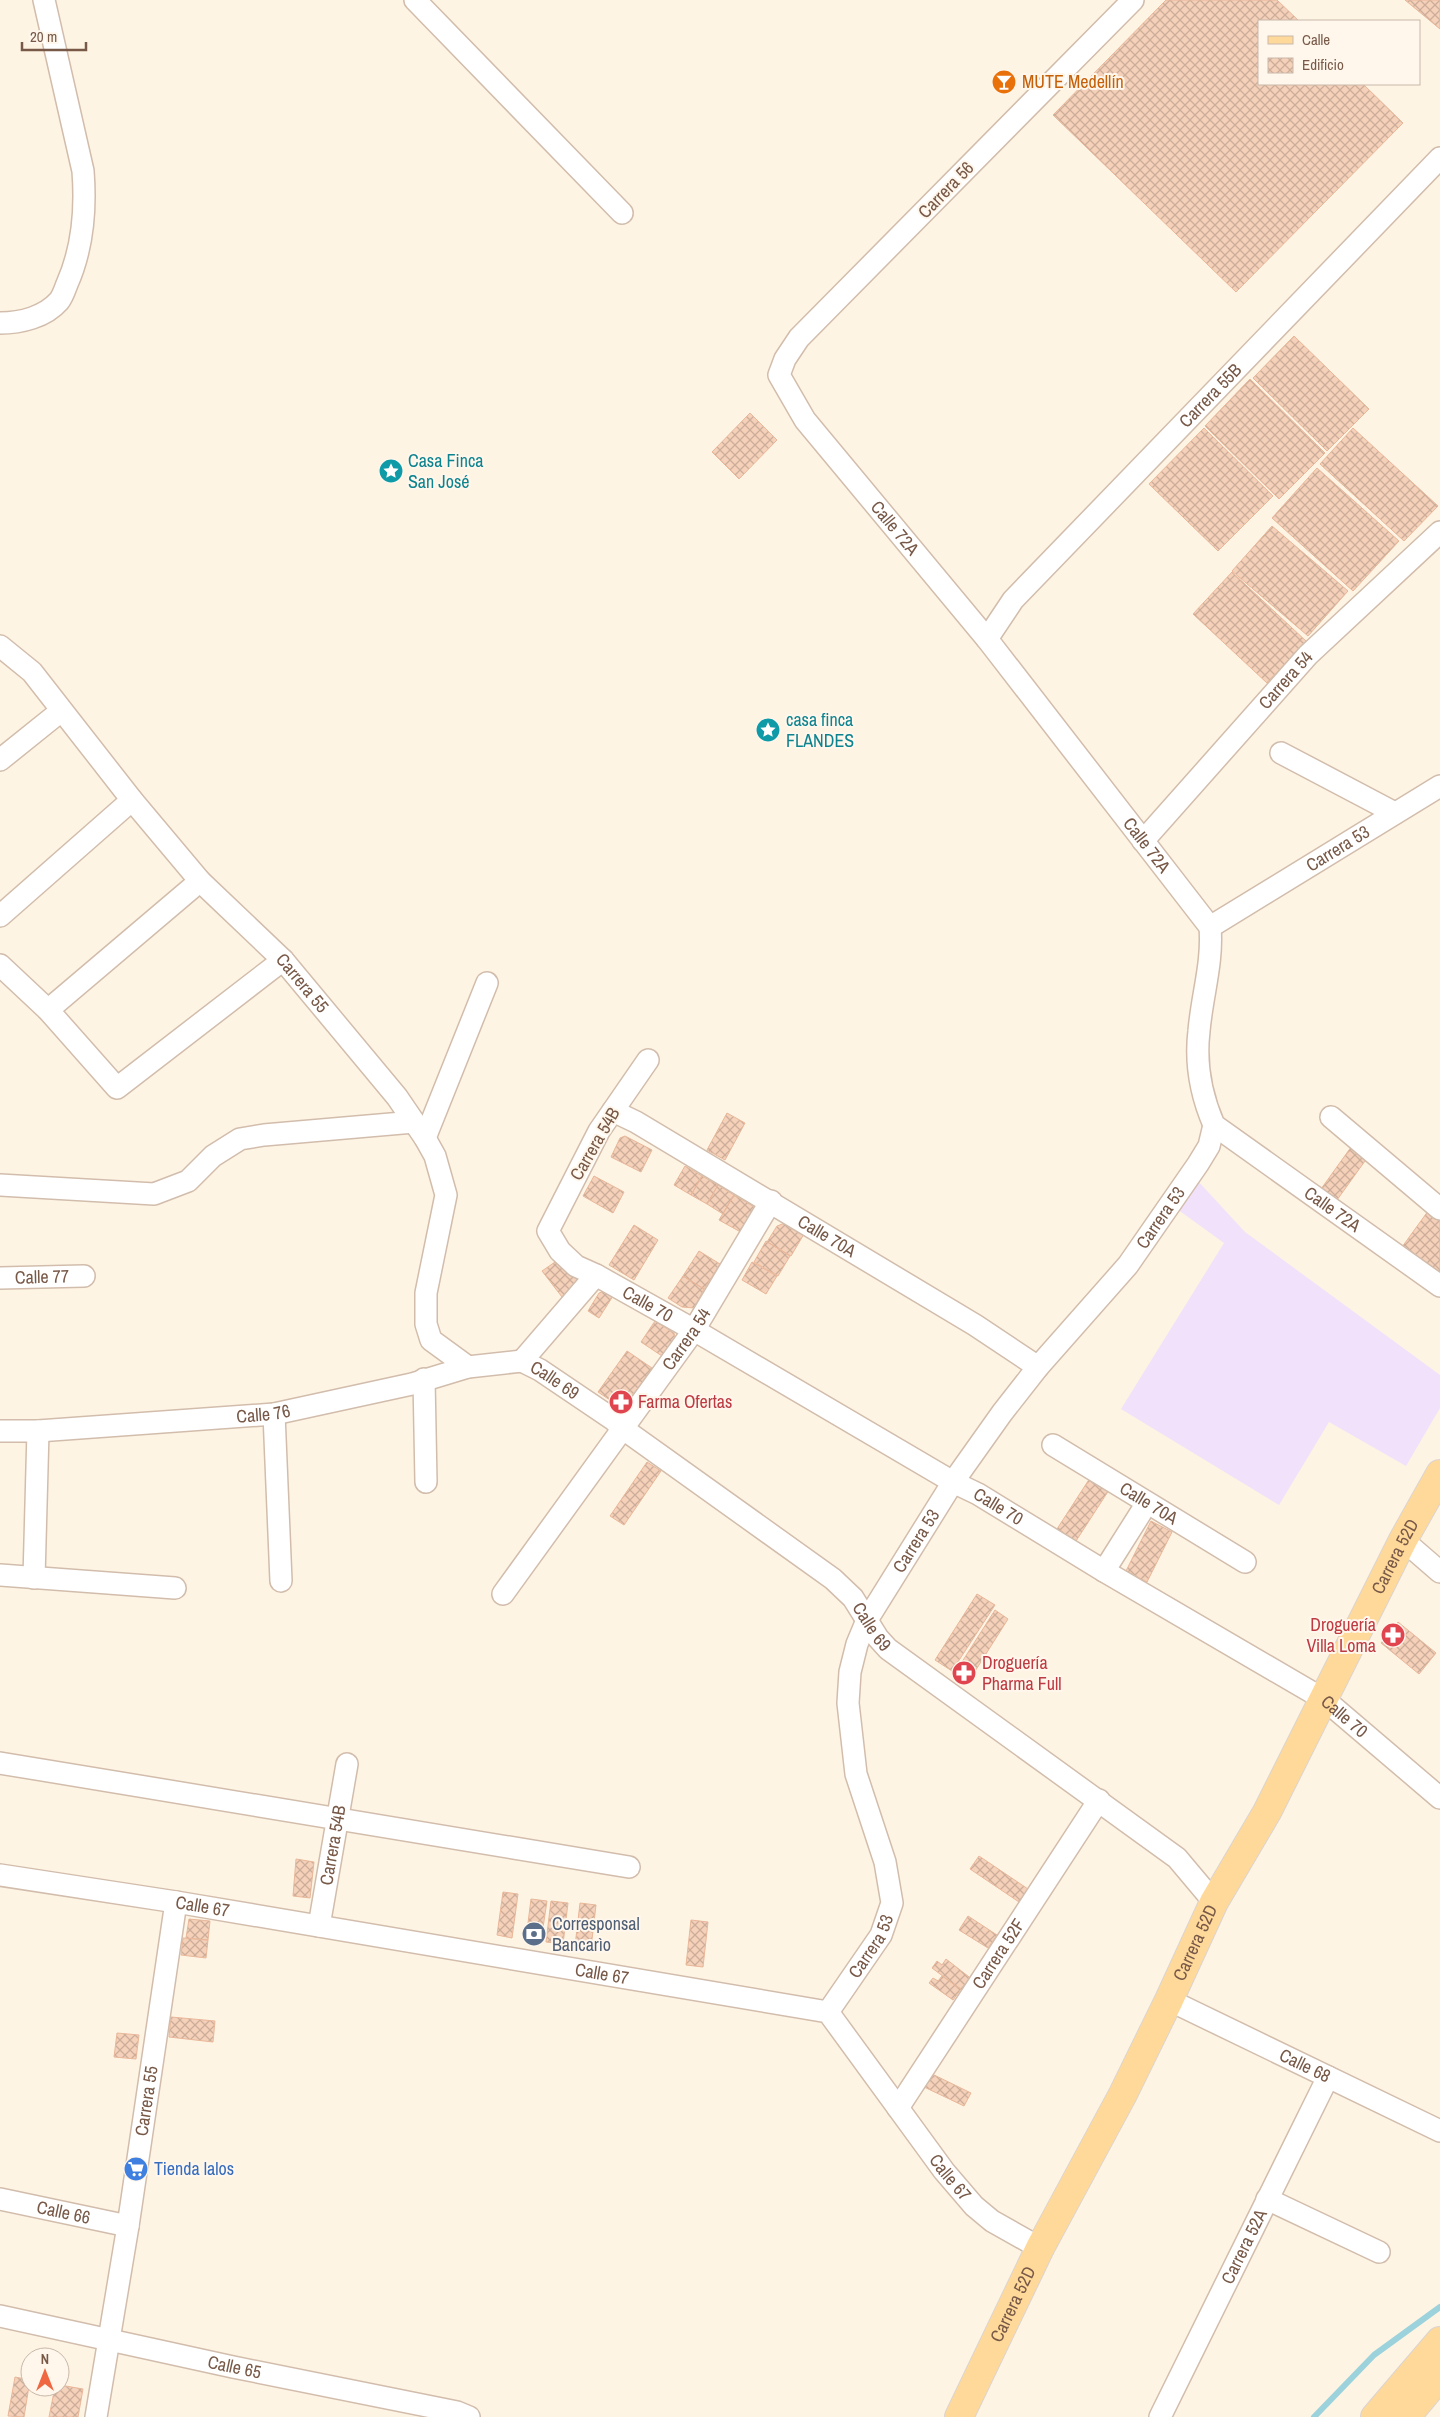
<svg xmlns="http://www.w3.org/2000/svg" width="1440" height="2417" viewBox="0 0 1440 2417" font-family="'Archivo Narrow',sans-serif">
<style>
.education{fill:#f1e1fa}
.lines{fill:none;stroke-linecap:round;stroke-linejoin:round}
.stream{stroke:#9cd2db;stroke-width:6}
.building{fill:url(#building-cross-hatch);stroke:#e9b799}
.minor-casing{stroke:#d2bdac;stroke-width:24}
.major-casing{stroke:#dcd4cf;stroke-width:30}
.minor{stroke:#fff;stroke-width:21}
.major{stroke:#ffd99a;stroke-width:28}
.labels{text-anchor:middle;stroke-width:4;stroke-linejoin:round;paint-order:stroke}
.food-label{font-size:18px;fill:#c56008;stroke:#fff7ec;text-anchor:start}
.street-label{font-size:18px;fill:#785948;stroke:#fff7ec}
.culture-label{font-size:18px;fill:#0d838f;stroke:#fff7ec;text-anchor:start}
.health-label{font-size:18px;fill:#be3a42;stroke:#fff7ec;text-anchor:start}
.service-label{font-size:18px;fill:#4e5e75;stroke:#fff7ec;text-anchor:start}
.shop-label{font-size:18px;fill:#366cbe;stroke:#fff7ec;text-anchor:start}
</style>
<defs>
<pattern id="building-cross-hatch" width="8" height="8" patternUnits="userSpaceOnUse" patternTransform="scale(1.25)"><rect width="8" height="8" fill="#f5d1ba"/><path d="M0 0l8 8M0 8l8-8" fill="none" stroke="#cbad99"/></pattern>
</defs>
<rect width="100%" height="100%" fill="#fef4e4"/>
<path class="education" d="M1197 1180 1245 1232 1440 1375V1408L1406 1466 1329 1422 1279 1505 1121 1409 1224 1243 1177 1209Z"/>
<g class="lines">
<path class="stream" d="M1314 2417 1374 2355 1440 2307"/>
</g>
<path class="building" d="M1166 0H1277L1299 21H1259V84H1363L1403 123 1236 292 1053 115Z
M1405 0H1440V29Z
M1294 336 1369 409 1327 451 1253 378Z
M1250 379 1325 453 1279 499 1205 426Z
M750 413 777 440 739 479 712 452Z
M1204 428 1273 496 1218 551 1149 484Z
M1353 428 1438 506 1404 541 1320 464Z
M1317 468 1399 541 1353 591 1272 518Z
M1272 526 1348 591 1308 636 1232 571Z
M1232 572 1306 641 1267 683 1193 614Z
M727 1113 745 1123 725 1160 707 1150Z
M625 1136 652 1150 641 1172 611 1157 620 1138Z
M1354 1143 1370 1154 1337 1200 1321 1189Z
M685 1166 702 1176 691 1195 674 1185Z
M594 1176 624 1192 613 1213 583 1196Z
M702 1176 718 1185 707 1204 691 1195Z
M718 1185 734 1195 723 1214 707 1204Z
M734 1195 756 1208 746 1235 719 1220Z
M1431 1207 1440 1214V1274L1402 1247Z
M785 1223 804 1234 791 1256 767 1242 777 1226Z
M634 1225 658 1240 634 1280 609 1265Z
M766 1241 790 1256 778 1276 754 1262Z
M699 1251 720 1264 704 1289 683 1276Z
M555 1262 565 1265 578 1281V1285L562 1297 542 1271Z
M752 1262 777 1276 766 1294 742 1280Z
M683 1276 704 1289 694 1308 682 1307 668 1298Z
M605 1291 613 1296 599 1318 588 1311 599 1293Z
M655 1321 674 1333 676 1341 665 1358 641 1342Z
M627 1351 652 1368 623 1409 598 1392Z
M647 1462 661 1471 624 1525 610 1516Z
M1090 1478 1109 1490 1076 1541 1057 1529Z
M1151 1521 1172 1532 1147 1582 1126 1571Z
M977 1594 995 1605 952 1671 935 1660Z
M995 1610 1008 1619 967 1684 953 1676Z
M1398 1622 1436 1653 1419 1674 1381 1643Z
M979 1856 1028 1889 1019 1902 970 1869Z
M296 1859 314 1862 310 1898 293 1896Z
M503 1892 518 1894 512 1938 497 1935Z
M531 1899 547 1901 541 1941 526 1939Z
M551 1901 568 1903 563 1944 546 1942Z
M580 1903 596 1905 591 1948 575 1946Z
M968 1916 997 1935 988 1948 959 1930Z
M189 1919 210 1921 208 1940 186 1938Z
M691 1920 708 1922 703 1967 686 1965Z
M183 1938 208 1940 206 1958 181 1955Z
M946 1959 973 1980 964 1992 932 1968 937 1961 942 1965Z
M942 1976 961 1989 953 2000 929 1983 933 1978 938 1981Z
M171 2017 215 2021 213 2042 169 2037Z
M117 2033 139 2035 136 2059 114 2057Z
M928 2072 971 2093 964 2106 922 2086Z
M15 2377 30 2380 24 2417 8 2416Z
M60 2385 83 2389 78 2417H49L55 2387H60Z"/>
<g class="lines">
<defs>
<g id="minor">
<path d="M415 0 622 213"/>
<path id="s1" d="M1133 0 799 338 785 359 779 375 805 420 987 639 1210 927C1213 963 1202 995 1199 1031 1195 1064 1201 1095 1214 1125L1440 1286"/>
<path d="M0 323C21 323 45 317 59 301 63 296 65 289 67 284 83 248 86 209 83 171L44 0"/>
<path id="s2" d="M987 639 1013 600 1440 158"/>
<path id="s3" d="M0 646 32 672 132 800 200 881 283 960 397 1097 425 1138 435 1156 446 1195 426 1293V1324L431 1340 468 1367"/>
<path d="M1281 753 1395 813"/>
<path d="M0 760 61 711"/>
<path id="s4" d="M1143 841 1308 655 1440 532"/>
<path d="M0 916 132 800"/>
<path id="s5" d="M1210 927 1440 786"/>
<path d="M0 965 48 1010 117 1088 283 960"/>
<path d="M48 1010 200 881"/>
<path id="s6" d="M648 1060 599 1131 548 1231 560 1251 576 1266 596 1275 694 1330 953 1482 978 1494 1104 1571 1325 1700 1440 1798"/>
<path id="s7" d="M613 1111 636 1122 975 1325 1038 1367"/>
<path d="M1331 1117 1440 1209"/>
<path d="M425 1138 487 983"/>
<path d="M0 1185 154 1194 188 1181 213 1156 240 1139 264 1135 414 1122"/>
<path id="s8" d="M0 1278 84 1276"/>
<path id="s9" d="M522 1361 540 1370 614 1420 622 1428 833 1579 853 1598 878 1638 888 1649 1177 1858 1214 1902"/>
<path d="M522 1361 596 1275"/>
<path d="M424 1379 426 1482"/>
<path d="M274 1414 281 1581"/>
<path id="s10" d="M0 1431H38L274 1414 412 1384 468 1367 522 1361"/>
<path id="s11" d="M1053 1445 1245 1562"/>
<path d="M1403 1540 1440 1572"/>
<path d="M1104 1571 1147 1503"/>
<path d="M0 1575 175 1588"/>
<path d="M34 1578 38 1431"/>
<path id="s12" d="M503 1594 694 1330 771 1201"/>
<path d="M0 1763 629 1867"/>
<path id="s13" d="M0 1875 176 1902 828 2012 944 2171 974 2206 992 2221 1040 2248"/>
<path id="s14" d="M319 1926 347 1764"/>
<path id="s15" d="M1169 2000 1440 2131"/>
<path id="s16" d="M828 2012 881 1935 892 1903 885 1862 856 1774 848 1703 850 1672 857 1644 867 1620 953 1482 1002 1413 1038 1367 1128 1265 1198 1164 1209 1146 1214 1125"/>
<path id="s17" d="M898 2108 1099 1800"/>
<path id="s18" d="M0 2199 128 2226"/>
<path d="M1267 2199 1379 2252"/>
<path id="s19" d="M0 2316 233 2367 457 2412 469 2417"/>
<path id="s20" d="M96 2417 128 2226 176 1902"/>
<path id="s21" d="M1160 2417 1328 2077"/>
</g>
<g id="major">
<path id="s22" d="M959 2417 1040 2248 1123 2094 1169 2000 1214 1902 1267 1812 1403 1540 1440 1474"/>
<path d="M1375 2417 1440 2341"/>
<path d="M1406 2417 1440 2376"/>
</g>
</defs>
<use href="#minor" class="minor-casing"/>
<use href="#major" class="major-casing"/>
<use href="#minor" class="minor"/>
<use href="#major" class="major"/>
</g>
<defs>
<symbol id="bar-disc" viewBox="-11 -11 22 22"><circle r="9.5" fill="#e8710a" stroke="#fff7ec"/><path d="M-6-5H6L.8 .8V4.5H3.5V6h-7V4.5H-.8V.8Z" fill="#fff"/></symbol>
<symbol id="sight-disc" viewBox="-11 -11 22 22"><circle r="9.5" fill="#0f9aa8" stroke="#fff7ec"/><path d="M0-6L1.8-2.2L6-1.7L2.9 1.2L3.7 5.4L0 3.3L-3.7 5.4L-2.9 1.2L-6-1.7L-1.8-2.2Z" fill="#fff"/></symbol>
<symbol id="pharmacy-disc" viewBox="-11 -11 22 22"><circle r="9.5" fill="#e0444e" stroke="#fff7ec"/><path d="M-2-6h4v4h4v4h-4v4h-4v-4h-4v-4h4Z" fill="#fff"/></symbol>
<symbol id="bank-disc" viewBox="-11 -11 22 22"><circle r="9.5" fill="#5c6f8a" stroke="#fff7ec"/><path d="M-6-4H6V4H-6ZM0-2.3a2.3 2.3 0 1 0 0 4.6a2.3 2.3 0 1 0 0-4.6Z" fill="#fff"/></symbol>
<symbol id="supermarket-disc" viewBox="-11 -11 22 22"><circle r="9.5" fill="#3f7fe0" stroke="#fff7ec"/><path d="M-6-5.5h2.5l.6 2H6L4.5 2H-2.5L-4.4-4H-6ZM-1.5 3.2a1.3 1.3 0 1 0 .1 0ZM3 3.2a1.3 1.3 0 1 0 .1 0Z" fill="#fff"/></symbol>
</defs>
<g fill-rule="evenodd">
<use href="#bar-disc" x="990" y="68" width="28" height="28"/>
<use href="#sight-disc" x="377" y="457" width="28" height="28"/>
<use href="#sight-disc" x="754" y="716" width="28" height="28"/>
<use href="#pharmacy-disc" x="607" y="1388" width="28" height="28"/>
<use href="#pharmacy-disc" x="1379" y="1621" width="28" height="28"/>
<use href="#pharmacy-disc" x="950" y="1659" width="28" height="28"/>
<use href="#bank-disc" x="520" y="1920" width="28" height="28"/>
<use href="#supermarket-disc" x="122" y="2155" width="28" height="28"/>
</g>
<g class="labels">
<g class="food-label">
<text x="1022" y="88">MUTE Medellín</text>
</g>
<g class="street-label">
<text transform="translate(946 190) rotate(-46)" y="6">Carrera 56</text>
<text dy="6" stroke="none"><textPath href="#s2" startOffset="331">Carrera 55B</textPath></text>
<text dy="6" stroke="none"><textPath href="#s1" startOffset="710">Calle 72A</textPath></text>
<text dy="6" stroke="none"><textPath href="#s4" startOffset="215">Carrera 54</textPath></text>
<text dy="6" stroke="none"><textPath href="#s1" startOffset="1115">Calle 72A</textPath></text>
<text dy="6" stroke="none"><textPath href="#s5" startOffset="150">Carrera 53</textPath></text>
<text dy="6" stroke="none"><textPath href="#s3" startOffset="454">Carrera 55</textPath></text>
<text transform="translate(595 1144) rotate(-60)" y="6">Carrera 54B</text>
<text dy="6" stroke="none"><textPath href="#s1" startOffset="1565">Calle 72A</textPath></text>
<text dy="6" stroke="none"><textPath href="#s16" startOffset="918">Carrera 53</textPath></text>
<text dy="6" stroke="none"><textPath href="#s7" startOffset="248">Calle 70A</textPath></text>
<text dy="6" stroke="none"><textPath href="#s8" startOffset="42">Calle 77</textPath></text>
<text dy="6" stroke="none"><textPath href="#s6" startOffset="325">Calle 70</textPath></text>
<text dy="6" stroke="none"><textPath href="#s12" startOffset="314">Carrera 54</textPath></text>
<text dy="6" stroke="none"><textPath href="#s9" startOffset="38">Calle 69</textPath></text>
<text dy="6" stroke="none"><textPath href="#s10" startOffset="264">Calle 76</textPath></text>
<text dy="6" stroke="none"><textPath href="#s11" startOffset="112">Calle 70A</textPath></text>
<text dy="6" stroke="none"><textPath href="#s6" startOffset="730">Calle 70</textPath></text>
<text dy="6" stroke="none"><textPath href="#s16" startOffset="512">Carrera 53</textPath></text>
<text dy="6" stroke="none"><textPath href="#s22" startOffset="965">Carrera 52D</textPath></text>
<text dy="6" stroke="none"><textPath href="#s9" startOffset="442">Calle 69</textPath></text>
<text dy="6" stroke="none"><textPath href="#s6" startOffset="1135">Calle 70</textPath></text>
<text dy="6" stroke="none"><textPath href="#s14" startOffset="82">Carrera 54B</textPath></text>
<text dy="6" stroke="none"><textPath href="#s13" startOffset="205">Calle 67</textPath></text>
<text dy="6" stroke="none"><textPath href="#s22" startOffset="530">Carrera 52D</textPath></text>
<text dy="6" stroke="none"><textPath href="#s16" startOffset="79">Carrera 53</textPath></text>
<text dy="6" stroke="none"><textPath href="#s17" startOffset="184">Carrera 52F</textPath></text>
<text dy="6" stroke="none"><textPath href="#s13" startOffset="610">Calle 67</textPath></text>
<text dy="6" stroke="none"><textPath href="#s15" startOffset="151">Calle 68</textPath></text>
<text dy="6" stroke="none"><textPath href="#s20" startOffset="320">Carrera 55</textPath></text>
<text dy="6" stroke="none"><textPath href="#s13" startOffset="1045">Calle 67</textPath></text>
<text dy="6" stroke="none"><textPath href="#s18" startOffset="65">Calle 66</textPath></text>
<text dy="6" stroke="none"><textPath href="#s21" startOffset="190">Carrera 52A</textPath></text>
<text dy="6" stroke="none"><textPath href="#s22" startOffset="125">Carrera 52D</textPath></text>
<text dy="6" stroke="none"><textPath href="#s19" startOffset="240">Calle 65</textPath></text>
</g>
<g class="culture-label">
<text x="408" y="467">Casa Finca<tspan x="408" dy="21">San José</tspan></text>
<text x="786" y="726">casa finca<tspan x="786" dy="21">FLANDES</tspan></text>
</g>
<g class="health-label">
<text x="638" y="1408">Farma Ofertas</text>
<text x="1376" y="1631" text-anchor="end">Droguería<tspan x="1376" dy="21">Villa Loma</tspan></text>
<text x="982" y="1669">Droguería<tspan x="982" dy="21">Pharma Full</tspan></text>
</g>
<g class="service-label">
<text x="552" y="1930">Corresponsal<tspan x="552" dy="21">Bancarìo</tspan></text>
</g>
<g class="shop-label">
<text x="154" y="2175">Tienda lalos</text>
</g>
</g>
<rect x="1258" y="20" width="162" height="65" fill="#fff7ec" stroke="#c9b8aa"/>
<rect x="1268" y="36" width="25" height="8" fill="#ffd99a" stroke="#c9b8aa"/>
<text x="1302" y="45" font-size="15" fill="#785948">Calle</text>
<rect x="1268" y="58" width="25" height="15" fill="url(#building-cross-hatch)" stroke="#c9b8aa"/>
<text x="1302" y="70" font-size="15" fill="#785948">Edificio</text>
<g transform="translate(45 2372)"><circle r="24" fill="#fff7ec" stroke="#c9b8aa"/>
<path d="M0-4L9 19L0 12L-9 19Z" fill="#ef6841"/>
<text y="-8" font-size="14" font-weight="bold" text-anchor="middle" fill="#785948">N</text>
</g>
<path d="M22 42v8h64v-8" fill="none" stroke="#785948" stroke-width="2.5"/>
<text x="30" y="42" font-size="15" fill="#785948" stroke="#fff7ec" stroke-width="4" paint-order="stroke">20 m</text>
</svg>
